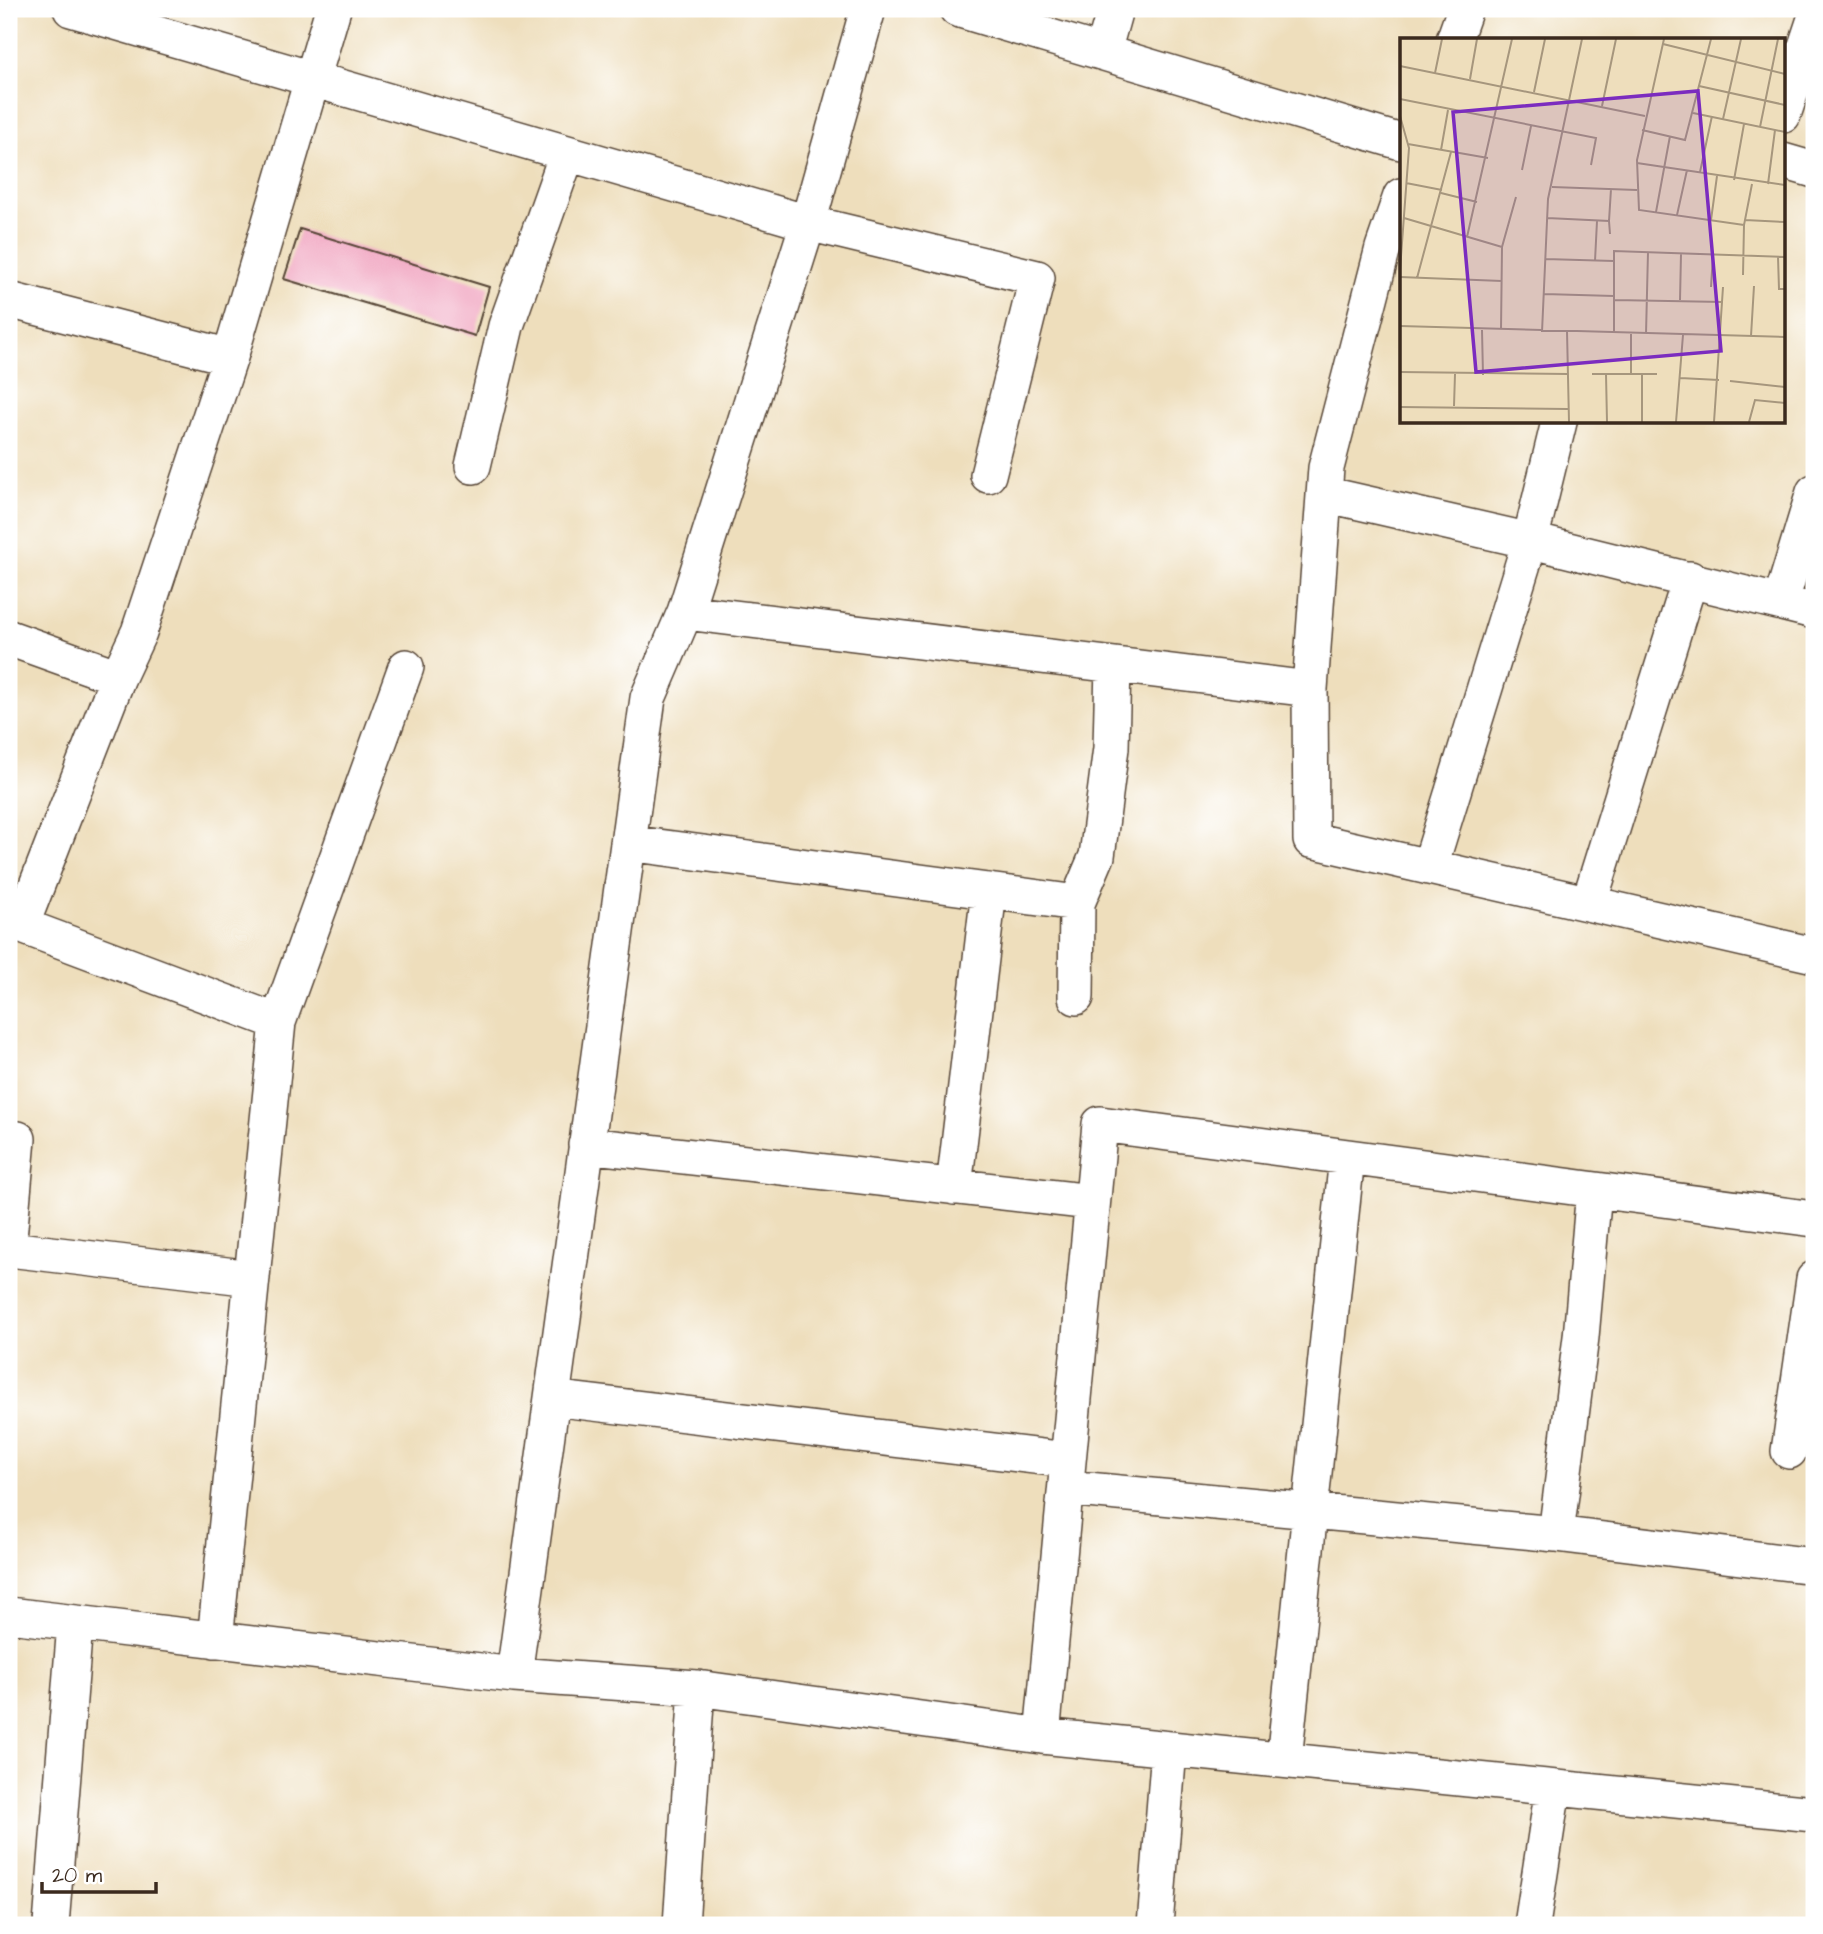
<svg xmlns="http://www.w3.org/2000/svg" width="1823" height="1934" viewBox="0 0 1823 1934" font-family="'Architects Daughter',sans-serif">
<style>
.building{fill:#f2adc6}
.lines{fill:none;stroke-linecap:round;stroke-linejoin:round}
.minor-casing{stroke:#564536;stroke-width:38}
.minor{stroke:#fff;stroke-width:35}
.inset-road{fill:none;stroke:#a6967d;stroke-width:2}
.view{fill:#7b2cbf;fill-opacity:0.15;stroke:#7b2cbf;stroke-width:3.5}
.inset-edge{fill:none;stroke:#3b2a1e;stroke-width:3.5}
</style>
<rect width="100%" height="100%" fill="#fff"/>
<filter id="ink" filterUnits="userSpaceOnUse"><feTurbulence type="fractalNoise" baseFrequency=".0143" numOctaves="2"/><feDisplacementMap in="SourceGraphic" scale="14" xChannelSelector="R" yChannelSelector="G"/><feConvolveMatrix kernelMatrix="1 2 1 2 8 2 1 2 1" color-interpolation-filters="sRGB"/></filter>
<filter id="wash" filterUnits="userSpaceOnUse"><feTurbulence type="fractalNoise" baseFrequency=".00686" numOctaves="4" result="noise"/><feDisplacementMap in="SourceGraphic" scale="28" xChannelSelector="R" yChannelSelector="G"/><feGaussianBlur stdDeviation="1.57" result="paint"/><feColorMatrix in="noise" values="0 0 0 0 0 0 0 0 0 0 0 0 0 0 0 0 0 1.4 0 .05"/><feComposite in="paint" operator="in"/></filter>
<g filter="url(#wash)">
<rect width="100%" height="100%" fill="#eedebc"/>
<g id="blocks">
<path class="building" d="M300 229 489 287 475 336 284 279Z"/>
</g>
</g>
<g filter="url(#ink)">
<use href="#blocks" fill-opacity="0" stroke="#564536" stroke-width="2"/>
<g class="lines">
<defs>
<path id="minor" d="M71 9 808 223 1037 278 988 475
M957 9 1401 142
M1454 40 1465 9
M1103 52 1115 9
M1783 115 1814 22
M1783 161 1814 170
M1401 196 1383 248 1326 468 1310 689 1311 840 1814 955
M9 300 230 357
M473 466 506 326 567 154
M1324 494 1544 544 1814 611
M1781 601 1814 492
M685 612 1310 689
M9 638 118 677
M628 843 1077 903 1076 997
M1430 866 1530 541 1559 422
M1077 903 1097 856 1111 748 1113 665
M1589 903 1690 579
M9 921 278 1022
M21 926 118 677 139 632 230 357 333 9
M586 1145 1092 1202
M954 1187 989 891
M9 1238 18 1139
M9 1249 252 1278
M552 1398 1068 1460
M1789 1451 1814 1279
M1066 1488 1556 1534 1814 1566
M1556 1534 1581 1337 1594 1190
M9 1615 514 1675 697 1688 1042 1736 1814 1814
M215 1640 278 1022 406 667
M514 1675 648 698 685 612 808 223 868 9
M1042 1736 1100 1124 1814 1219
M1284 1760 1347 1157
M51 1925 75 1624
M681 1925 697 1688
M1155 1925 1169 1749
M1532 1925 1553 1788"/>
</defs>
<use href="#minor" class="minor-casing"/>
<use href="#minor" class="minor"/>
</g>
</g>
<g transform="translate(1400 38)">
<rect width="385" height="385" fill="#eedebc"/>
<path class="inset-road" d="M264 1 237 122 239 172 344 187M263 6 385 36M0 28 245 78M35 35 42 1M70 41 77 1M299 48 385 67M134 54 145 1M0 61 196 100 191 127M202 68 216 1M293 75 385 94M0 78 9 110 0 232M323 81 341 1M360 89 378 1M242 92 285 102 311 1M8 106 88 120M41 112 48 72M237 125 385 147M122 132 131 88M300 134 312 78M334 142 344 86M6 145 42 152M368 146 375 92M152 149 237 152M41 155 77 164M256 174 270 98M277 177 287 132M4 180 102 209M147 180 209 183 210 196M311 182 317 138M345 182 385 184M209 183 211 151M67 199 112 1M378 219 379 251H385M145 221 214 223M195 223 197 183M343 237 344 187 352 146M0 239 102 243M17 240 51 114M311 249 313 217M144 256 214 258M214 262 323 264M280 262 281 216M0 288 385 299M82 292 83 337M101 292 102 209 116 159M167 293 169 384M142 294 148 161 182 1M214 296V213L385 219M231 296V336M246 296 248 214M351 298 354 248M0 334 168 336M192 336H257M206 336 207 384M280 340 319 342M330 343 385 349M54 368 55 336M0 369 168 371M242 384V336M276 384 283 297M314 384 323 249M349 384 355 362 385 365"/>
<path class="view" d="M298 53 321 313 76 334 53 74Z"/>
<rect width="385" height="385" class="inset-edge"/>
</g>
<rect width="1823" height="1934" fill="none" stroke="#fff" stroke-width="35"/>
<path d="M42 1882v10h114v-10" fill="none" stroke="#3b2a1e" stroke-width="3.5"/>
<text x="52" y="1882" font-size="21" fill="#3b2a1e" stroke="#ffffff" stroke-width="5" paint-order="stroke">20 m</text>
</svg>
